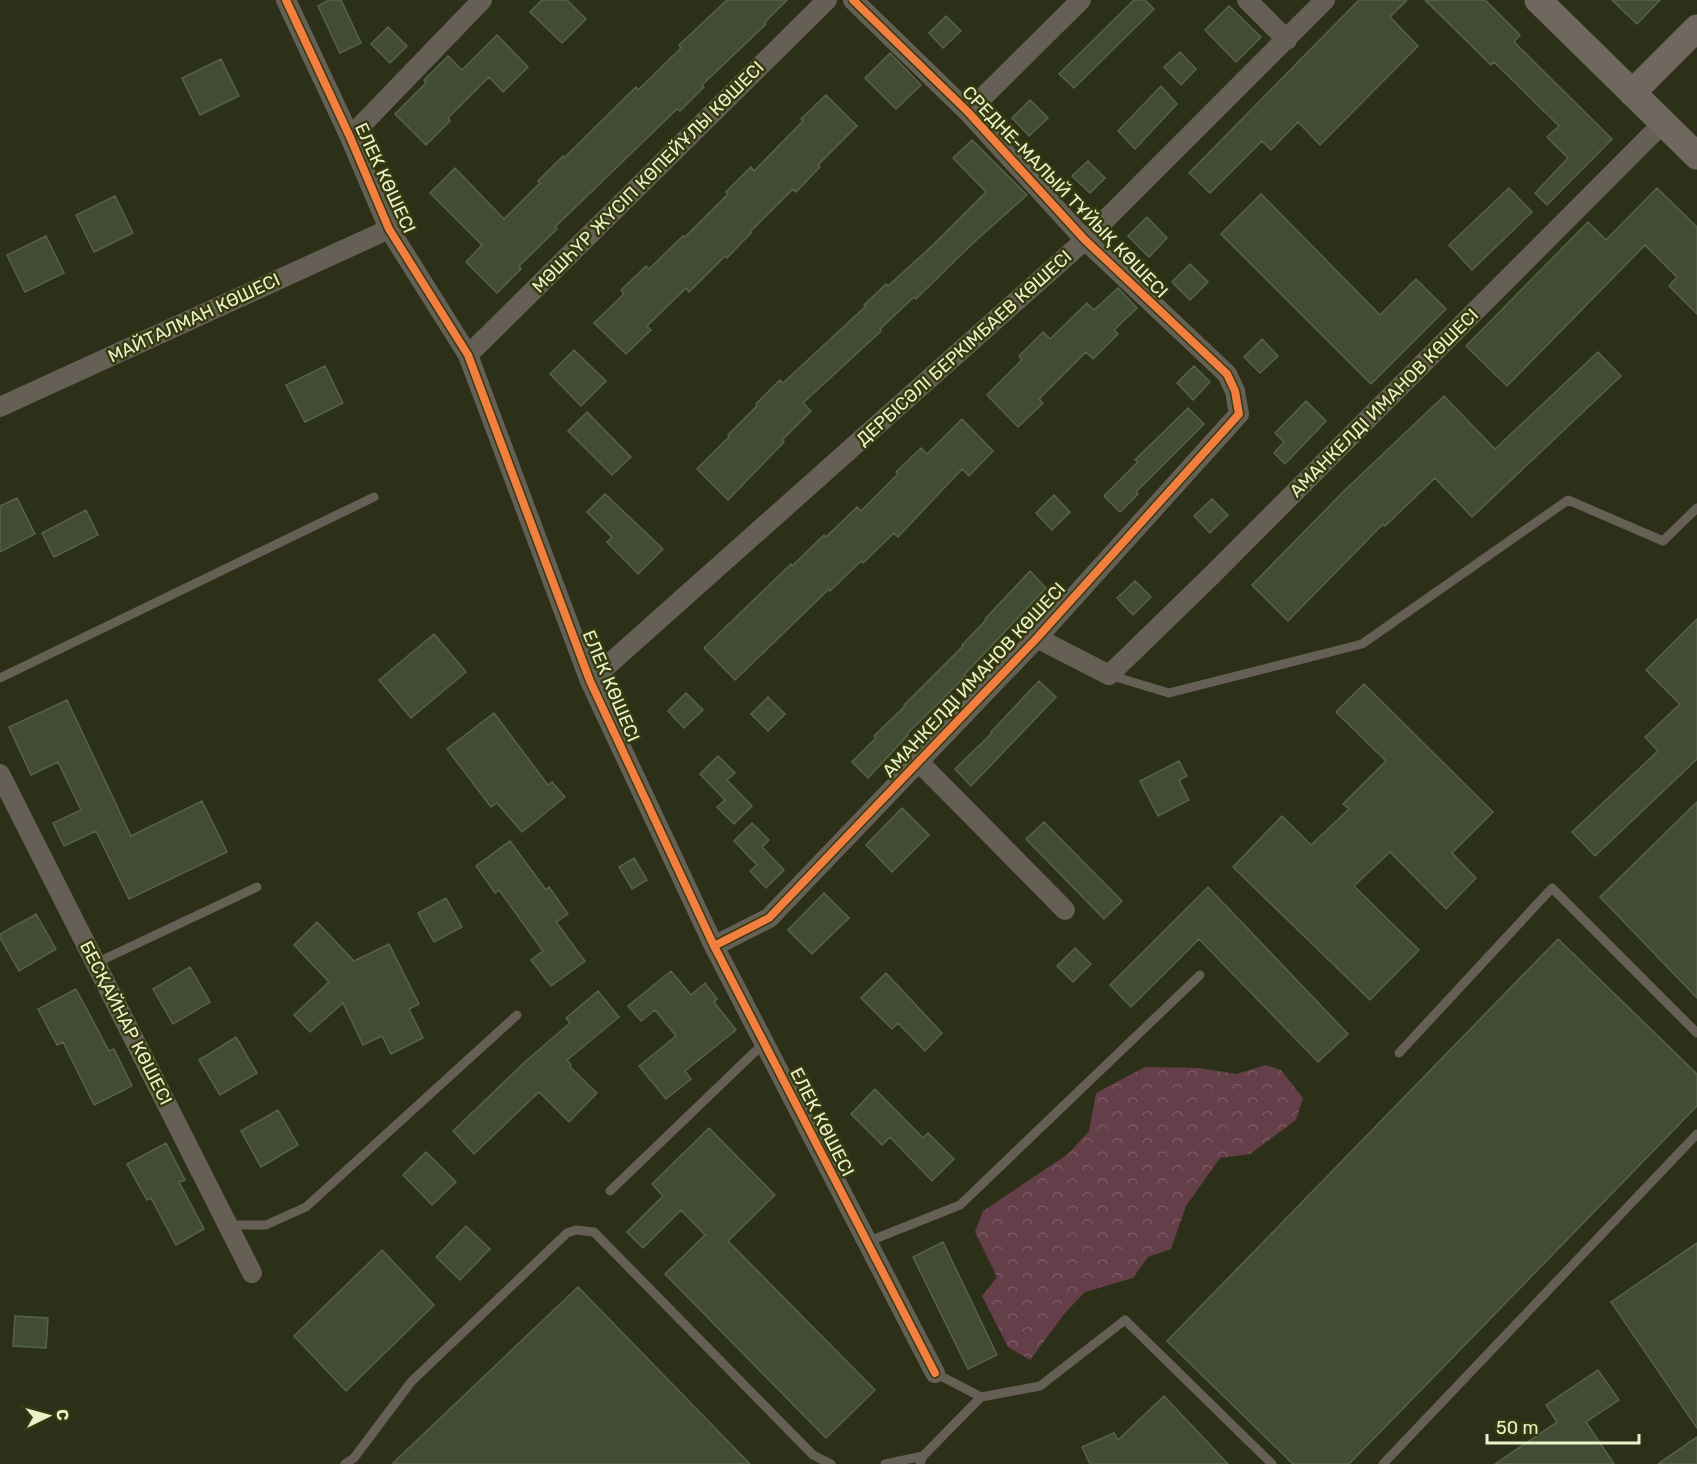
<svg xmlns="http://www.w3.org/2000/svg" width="1697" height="1464" viewBox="0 0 1697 1464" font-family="Rubik,sans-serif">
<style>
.forest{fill:url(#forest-crowns)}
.building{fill:#424b33;stroke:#57624a;stroke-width:1.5}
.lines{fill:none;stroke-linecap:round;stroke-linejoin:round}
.lane{stroke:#665f56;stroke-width:9}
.street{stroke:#665f56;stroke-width:20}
.secondary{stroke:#70675e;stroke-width:27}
.cycleway-casing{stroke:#353a0f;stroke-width:11}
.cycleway{stroke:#f27e40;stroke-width:8}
.labels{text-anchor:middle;stroke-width:5;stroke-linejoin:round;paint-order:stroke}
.street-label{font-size:18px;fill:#ebf2ca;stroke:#353a0f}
</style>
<defs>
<pattern id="forest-crowns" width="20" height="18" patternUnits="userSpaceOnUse" patternTransform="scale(1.5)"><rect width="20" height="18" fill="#643e49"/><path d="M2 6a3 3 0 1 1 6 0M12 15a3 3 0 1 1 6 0" fill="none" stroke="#7a5a62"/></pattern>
</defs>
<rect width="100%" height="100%" fill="#2d3019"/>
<path class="forest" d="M1266 1065 1281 1070 1303 1098 1296 1120 1277 1134 1250 1154 1220 1158 1186 1206 1171 1249 1148 1257 1133 1278 1085 1292 1065 1313 1030 1360 1008 1347 982 1296 997 1277 975 1232 983 1211 1068 1154 1089 1131 1096 1093 1145 1067 1199 1068 1236 1074Z"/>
<path class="building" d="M329 0H341L361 43 340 53 318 6Z
M542 0H567L586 19 562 43 530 12Z
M727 0H787L765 22 766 24 702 85 704 87 680 111 677 109 555 227 557 229 519 266 521 269 497 293 466 262 482 245 430 193 455 168 504 219 540 183 538 181 563 156 564 158 636 87 638 90 681 48 679 45Z
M1134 0H1145L1154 9 1074 88 1059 74Z
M1359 0H1407L1390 17 1418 46 1320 145 1298 122 1271 150 1262 141 1210 193 1189 173Z
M1425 0H1485L1520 35 1514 42 1612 139 1547 205 1535 193 1568 158 1547 137 1559 126 1494 62 1491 65Z
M1612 0H1660L1637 24Z
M1229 6 1261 37 1236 62 1205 30Z
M946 16 961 31 943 48 929 33Z
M388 27 407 46 390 63 371 44Z
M497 35 528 67 503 92 489 77 448 118 450 121 426 145 395 114 426 83 424 80 448 56 462 70Z
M1180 52 1196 69 1181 85 1164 67Z
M890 53 921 85 896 109 865 78Z
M221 59 239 96 200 115 182 78Z
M1161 86 1177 104 1135 149 1118 131Z
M826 95 857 126 818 165 820 167 796 192 793 189 750 232 751 233 727 258 725 256 689 292 686 288 647 326 651 330 626 354 594 323 624 294 621 290 646 266 649 269 683 236 685 237 728 194 726 192 751 167 754 171 803 121 801 119Z
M1030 100 1048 118 1029 136 1012 118Z
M972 140 1027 195 972 244 916 299 914 297 880 329 881 331 803 403 811 411 782 440 784 442 728 500 697 469 729 437 728 435 757 406 756 404 780 380 783 383 866 306 864 305 886 284 888 286 933 245 986 192 953 158Z
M1088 161 1105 178 1090 193 1072 176Z
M1509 188 1532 212 1472 270 1449 245Z
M1657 188 1697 227V314L1669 286 1677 277 1645 245 1507 386 1466 346 1588 222 1606 240Z
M1261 194 1380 315 1416 279 1446 309 1371 384 1221 234Z
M115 196 133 233 94 252 76 215Z
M1147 217 1167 238 1149 257 1128 236Z
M46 236 64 273 25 292 7 255Z
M1190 264 1208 282 1190 300 1172 282Z
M1118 288 1137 308 1114 330 1118 334 1093 359 1086 352 1039 399 1043 403 1018 427 987 395 1022 360 1019 356 1043 332 1050 339 1087 303 1094 310Z
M1262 339 1278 356 1260 373 1244 357Z
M574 350 606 381 581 406 550 374Z
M1598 352 1621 376 1472 517 1435 478 1385 526 1383 524 1288 621 1252 585 1344 491 1444 396 1495 449Z
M325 366 343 403 305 422 286 385Z
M1194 366 1210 382 1193 400 1177 383Z
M1306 401 1326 421 1285 464 1274 453 1284 442 1275 433Z
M1188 408 1204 424 1136 492 1138 494 1120 512 1104 496 1138 462 1135 460Z
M587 412 631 457 612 475 568 431Z
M962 419 993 451 969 476 962 469 898 537 894 533 863 563 861 561 830 591 829 589 735 680 704 648 791 564 792 566 824 535 826 537 857 507 861 511 898 474 896 472 921 448 927 454Z
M605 494 663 549 638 574 607 542 612 537 587 512Z
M1054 495 1070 512 1052 530 1036 513Z
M17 498 35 534 0 552V506Z
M1212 499 1228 515 1210 533 1194 516Z
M86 510 98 535 54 557 42 533Z
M1030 571 1046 588 964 675 966 676 907 734 908 735 868 778 852 762 876 738 874 736 905 706 904 705 963 646 962 645 986 620 985 619Z
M1135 581 1151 597 1133 615 1117 598Z
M1697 619V759L1595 856 1572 832 1658 751 1645 737 1680 704 1646 670Z
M434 634 466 672 411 718 379 680Z
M1039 681 1056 697 971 786 955 769 992 733 991 732Z
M1364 684 1493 812 1452 853 1476 878 1446 909 1390 852 1354 886 1419 950 1370 1000 1233 867 1282 816 1311 845 1349 809 1343 804 1386 761 1336 712Z
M686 693 703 710 684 728 668 711Z
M768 697 785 714 768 731 751 714Z
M67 700 131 836 202 801 227 852 129 899 96 831 64 846 53 823 81 810 58 762 31 775 9 727Z
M494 713 548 785 552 782 565 797 522 832 497 803 491 807 447 749Z
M718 756 735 773 727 780 752 806 734 824 717 807 725 800 700 774Z
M1179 761 1187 776 1179 780 1189 800 1158 816 1140 781Z
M1697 802V998L1600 897Z
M902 808 929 835 892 872 866 845Z
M1044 822 1122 901 1104 919 1026 839Z
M752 823 769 840 762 847 784 870 766 888 750 871 757 865 734 841Z
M510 841 546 890 549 887 568 914 556 922 585 961 551 986 531 960 543 951 499 890 495 893 476 866Z
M634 858 647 880 632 889 619 867Z
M1208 887 1348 1034 1318 1062 1199 939 1131 1007 1110 985Z
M824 893 849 918 812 954 788 930Z
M446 898 462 927 434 942 418 913Z
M36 914 56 949 19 971 0 938V934Z
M317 922 354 961 389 944 419 1004 409 1009 423 1038 391 1054 382 1036 363 1045 343 1003 310 1032 294 1015 329 982 294 945Z
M1558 939 1697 1074V1106L1349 1464H1293L1167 1341Z
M1075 948 1091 964 1073 982 1057 966Z
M190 967 210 1002 173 1024 153 989Z
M671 971 691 995 705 983 717 999 714 1002 736 1030 685 1071 691 1079 666 1099 639 1066 676 1036 655 1010 641 1021 628 1006Z
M886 973 942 1033 925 1051 898 1023 892 1029 861 998Z
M76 989 109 1051 114 1049 132 1086 94 1105 63 1042 57 1045 38 1009Z
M598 991 619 1017 567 1060 571 1065 570 1067 597 1093 569 1122 539 1092 474 1154 453 1131 526 1061 570 1023 566 1018Z
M236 1037 257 1073 220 1095 199 1060Z
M875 1089 923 1138 928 1133 954 1159 932 1181 890 1137 882 1145 851 1114Z
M278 1110 298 1145 261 1167 241 1131Z
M709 1128 775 1195 728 1241 875 1390 826 1438 665 1274 705 1235 681 1210 643 1248 627 1232 663 1196 652 1184Z
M166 1143 185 1180 179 1182 204 1229 176 1245 151 1198 147 1200 127 1164Z
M426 1152 456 1182 432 1205 403 1175Z
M466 1226 490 1249 460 1280 436 1257Z
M943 1242 997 1355 968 1369 913 1257Z
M1697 1243V1428L1611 1302Z
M382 1250 434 1305 346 1391 294 1336Z
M578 1287 750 1464H392Z
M15 1316 48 1318 46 1348 13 1346Z
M1598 1370 1619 1400 1586 1422 1614 1464H1495L1557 1422 1546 1405Z
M1164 1396 1228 1464H1090L1082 1447 1114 1433 1118 1440Z
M1697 1437V1464H1658Z"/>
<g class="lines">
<path class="lane" d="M1109 675 1169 693 1362 644 1568 500 1663 541 1697 508
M0 678 374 497
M96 963 257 887
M1399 1053 1552 888 1697 1033
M610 1191 764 1043
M228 1225H266L306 1207 517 1015
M867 1242 960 1205 1200 975
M935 1373 981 1397 1040 1386 1125 1320 1272 1464
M345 1464 354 1458 411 1382 567 1233 576 1230 594 1232 813 1455 831 1464
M885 1464 923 1456
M920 1464 923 1456 981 1397
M1383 1464 1697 1134"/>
<path class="street" d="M286 0 350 137 389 229 468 355 590 681 714 946 935 1373
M1247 0 1287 40
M968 112 1081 0
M350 137 482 0
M468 355 827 0
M0 407 389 229
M1037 638 1109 675 1211 576 1663 123
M590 681 1085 240 1325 0
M919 762 1065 910
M0 774 252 1273
M714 946 769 918 1037 638 1239 414 1235 391 1227 374 1085 240 968 112 853 0"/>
<path class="secondary" d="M1538 0 1697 156
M1632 93 1697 28"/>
<defs>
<path id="cycleway" d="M286 0 350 137 389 229 468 355 590 681 714 946 935 1373
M714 946 769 918 1037 638 1239 414 1235 391 1227 374 1085 240 968 112 853 0"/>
</defs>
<use href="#cycleway" class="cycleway-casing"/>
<use href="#cycleway" class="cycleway"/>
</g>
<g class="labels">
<g class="street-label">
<text transform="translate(648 177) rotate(-45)" y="6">МӘШҺҮР ЖҮСІП КӨПЕЙҰЛЫ КӨШЕСІ</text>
<text transform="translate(385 178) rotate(65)" y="6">ЕЛЕК КӨШЕСІ</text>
<text transform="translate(1065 192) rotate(46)" y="6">СРЕДНЕ-МАЛЫЙ ТҰЙЫҚ КӨШЕСІ</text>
<text transform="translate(194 318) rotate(-25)" y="6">МАЙТАЛМАН КӨШЕСІ</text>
<text transform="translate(964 348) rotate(-42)" y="6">ДЕРБІСӘЛІ БЕРКІМБАЕВ КӨШЕСІ</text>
<text transform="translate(1384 403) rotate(-45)" y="6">АМАНКЕЛДІ ИМАНОВ КӨШЕСІ</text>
<text transform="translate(974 680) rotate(-47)" y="6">АМАНКЕЛДІ ИМАНОВ КӨШЕСІ</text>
<text transform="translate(611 686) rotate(67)" y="6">ЕЛЕК КӨШЕСІ</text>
<text transform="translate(126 1023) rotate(63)" y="6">БЕСҚАЙНАР КӨШЕСІ</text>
<text transform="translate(822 1122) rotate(63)" y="6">ЕЛЕК КӨШЕСІ</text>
</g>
</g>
<g transform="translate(48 1416) rotate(85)" stroke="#353a0f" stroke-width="4.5" paint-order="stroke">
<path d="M0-4.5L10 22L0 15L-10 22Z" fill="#ebf2ca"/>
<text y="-9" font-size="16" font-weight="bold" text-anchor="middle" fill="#ebf2ca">С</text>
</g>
<path d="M1487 1434v9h152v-9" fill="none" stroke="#ebf2ca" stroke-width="3"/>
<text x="1496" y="1434" font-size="18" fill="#ebf2ca" stroke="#353a0f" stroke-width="4.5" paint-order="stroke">50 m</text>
</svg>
